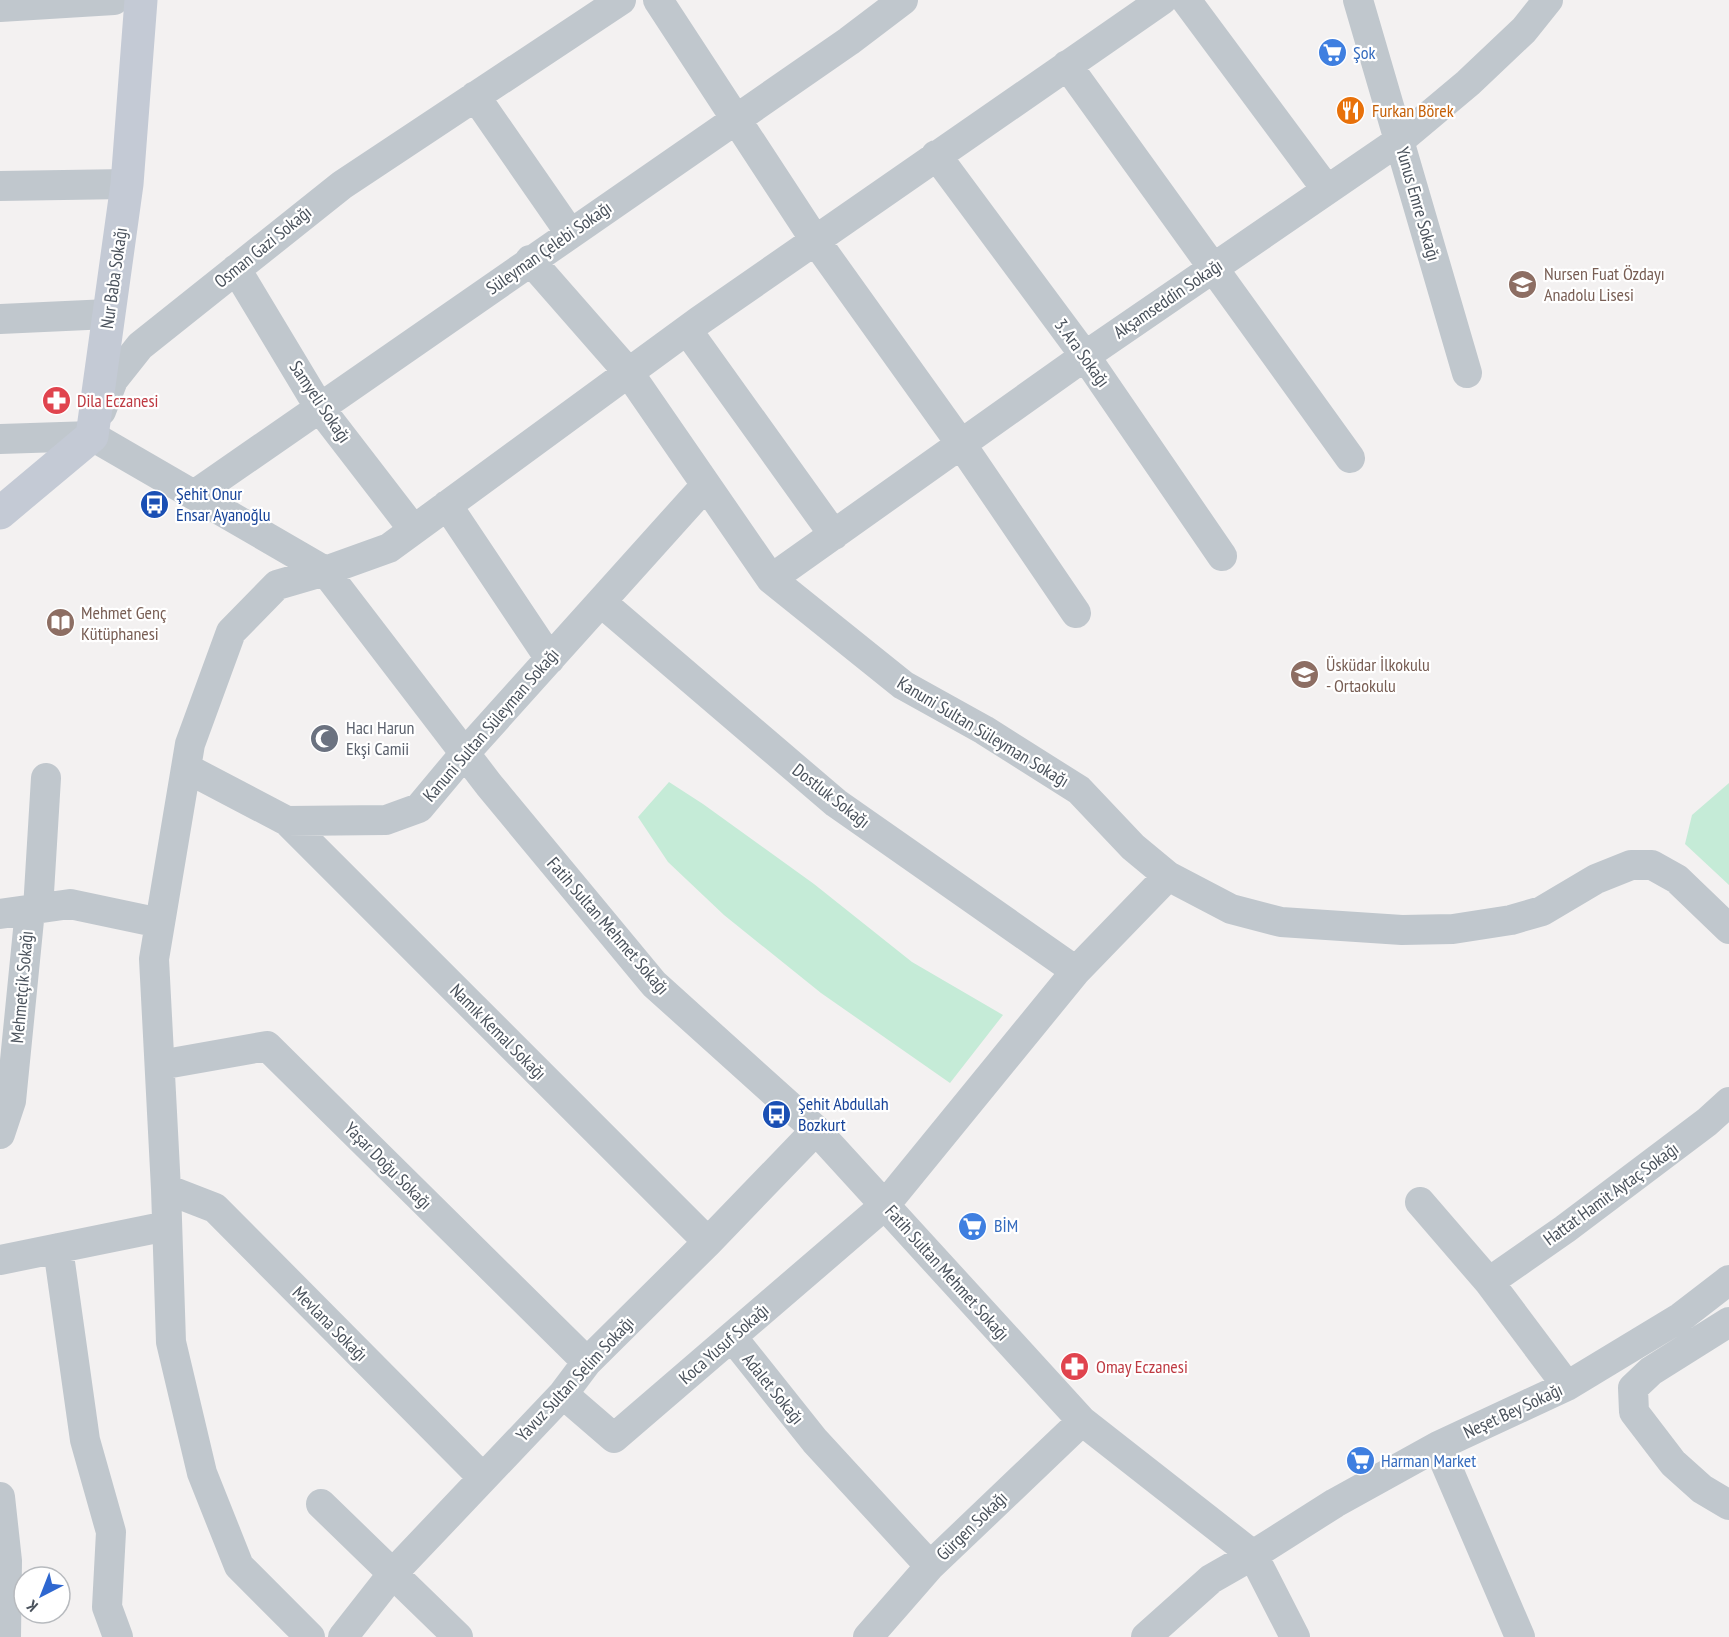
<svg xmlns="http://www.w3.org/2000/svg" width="1729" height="1637" viewBox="0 0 1729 1637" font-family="'PT Sans Narrow',sans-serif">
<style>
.green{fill:#c5ebd7}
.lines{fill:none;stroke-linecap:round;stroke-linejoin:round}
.street{stroke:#c0c7cd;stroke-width:30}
.secondary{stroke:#c4cad5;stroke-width:33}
.labels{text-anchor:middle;stroke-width:4.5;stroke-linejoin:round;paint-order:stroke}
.shop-label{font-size:18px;fill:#366cbe;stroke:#fff;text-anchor:start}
.food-label{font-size:18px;fill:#c56008;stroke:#fff;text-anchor:start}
.street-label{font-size:18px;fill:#4a525c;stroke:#fff}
.education-label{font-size:18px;fill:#785e54;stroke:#fff;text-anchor:start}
.health-label{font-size:18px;fill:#be3a42;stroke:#fff;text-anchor:start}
.transit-label{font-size:18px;fill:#164399;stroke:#fff;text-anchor:start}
.worship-label{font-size:18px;fill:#5b616d;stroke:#fff;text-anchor:start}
</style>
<rect width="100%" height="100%" fill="#f3f1f1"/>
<path class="green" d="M669 782 703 804 814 884 912 962 1003 1015 950 1083 821 993 724 915 668 862 638 817Z
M1729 783V885L1685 844 1692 815Z"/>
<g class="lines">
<path class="street" d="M658 0 815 240 961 444 1076 613
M1186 0 1327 190
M1358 0 1467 373
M0 7 114 0
M1067 65 1350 458
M475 96 570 233
M936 155 1085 356 1222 556
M0 186 127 184
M530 260 629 373 771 579 903 685 984 730 1079 790 1133 847 1168 876 1231 909 1281 922 1402 930 1453 929 1511 920 1542 911 1596 879 1631 865H1652L1677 879 1729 929
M236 269 319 407 413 529
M0 319 109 314
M687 330 834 535
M101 411 113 380 140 346 342 185 621 0
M92 436 325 571 489 785 654 984 816 1130 1082 1421 1253 1555 1295 1637
M0 439 92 436
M194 495 849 41 903 0
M447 505 550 659
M771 579 1085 356 1400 140 1468 83 1524 30 1548 0
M601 602 836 803 1076 971
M186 768 287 821 386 820 419 808 465 753 706 485
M287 821 708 1242
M38 909 46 778
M0 914 70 904 160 923
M160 1065 267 1046 587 1362
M0 1134 11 1101 30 910
M166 1189 215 1208 482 1477
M1420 1202 1489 1282 1567 1386
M58 1248 85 1440 111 1532 107 1607 118 1637
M0 1260 167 1226
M1489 1282 1565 1229 1707 1122 1729 1102
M1729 1322 1651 1371 1633 1388 1634 1412 1673 1463 1702 1489 1729 1505
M732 1337 815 1441 930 1566
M563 1394 614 1438 885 1205 1076 971 1168 876
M1438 1446 1520 1637
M0 1497 7 1561 6 1637
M321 1504 458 1637
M310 1637 239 1566 202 1473 171 1342 166 1189 154 959 190 744 231 632 277 585 325 571 389 548 699 321 1162 0
M343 1637 394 1572 563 1394 587 1362 708 1242 816 1130
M868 1637 930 1566 1082 1421
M1146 1637 1211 1579 1253 1555 1335 1503 1438 1446 1567 1386 1681 1317 1729 1280"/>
<path class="secondary" d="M0 513 92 436 127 184 141 0"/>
</g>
<defs>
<symbol id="supermarket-disc" viewBox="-11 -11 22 22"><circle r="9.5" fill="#3f7fe0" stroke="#fff"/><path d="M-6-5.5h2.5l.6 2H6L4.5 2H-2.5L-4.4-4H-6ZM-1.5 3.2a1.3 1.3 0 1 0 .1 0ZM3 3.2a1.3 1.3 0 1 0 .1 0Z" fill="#fff"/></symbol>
<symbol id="restaurant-disc" viewBox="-11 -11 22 22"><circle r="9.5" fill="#e8710a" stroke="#fff"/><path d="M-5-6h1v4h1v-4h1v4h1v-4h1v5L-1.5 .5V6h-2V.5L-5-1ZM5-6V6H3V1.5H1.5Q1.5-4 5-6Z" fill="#fff"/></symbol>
<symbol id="school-disc" viewBox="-11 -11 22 22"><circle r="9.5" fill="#8d6e63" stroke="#fff"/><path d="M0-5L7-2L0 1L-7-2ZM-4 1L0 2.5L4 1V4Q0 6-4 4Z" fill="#fff"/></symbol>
<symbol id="pharmacy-disc" viewBox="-11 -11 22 22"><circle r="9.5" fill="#e0444e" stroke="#fff"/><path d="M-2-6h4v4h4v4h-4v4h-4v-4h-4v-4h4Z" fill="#fff"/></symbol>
<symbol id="bus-disc" viewBox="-11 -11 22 22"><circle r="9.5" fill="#1a4fb4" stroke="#fff"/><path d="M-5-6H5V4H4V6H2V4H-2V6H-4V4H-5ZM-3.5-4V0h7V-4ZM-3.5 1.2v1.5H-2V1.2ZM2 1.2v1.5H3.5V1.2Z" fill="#fff"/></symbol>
<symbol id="library-disc" viewBox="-11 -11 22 22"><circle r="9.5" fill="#8d6e63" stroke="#fff"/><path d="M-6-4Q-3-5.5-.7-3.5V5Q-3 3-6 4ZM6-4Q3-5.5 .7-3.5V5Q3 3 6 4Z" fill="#fff"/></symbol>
<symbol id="mosque-disc" viewBox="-11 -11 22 22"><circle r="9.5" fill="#6b7280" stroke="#fff"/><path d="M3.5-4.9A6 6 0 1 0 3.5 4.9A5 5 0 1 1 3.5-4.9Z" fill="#fff"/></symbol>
</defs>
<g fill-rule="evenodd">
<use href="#supermarket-disc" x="1316" y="36" width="33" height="33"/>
<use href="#restaurant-disc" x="1334" y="94" width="33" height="33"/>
<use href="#school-disc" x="1506" y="268" width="33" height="33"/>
<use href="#pharmacy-disc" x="40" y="384" width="33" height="33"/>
<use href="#bus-disc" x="138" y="488" width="33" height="33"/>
<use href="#library-disc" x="44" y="606" width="33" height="33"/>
<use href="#school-disc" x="1288" y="658" width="33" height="33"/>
<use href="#mosque-disc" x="308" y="722" width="33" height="33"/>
<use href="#bus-disc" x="760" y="1098" width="33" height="33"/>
<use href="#supermarket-disc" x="956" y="1210" width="33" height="33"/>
<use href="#pharmacy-disc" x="1058" y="1350" width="33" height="33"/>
<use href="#supermarket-disc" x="1344" y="1444" width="33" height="33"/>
</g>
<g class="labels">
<g class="shop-label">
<text x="1353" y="59">Şok</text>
<text x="994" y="1232">BİM</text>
<text x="1381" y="1467">Harman Market</text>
</g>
<g class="food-label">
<text x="1372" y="117">Furkan Börek</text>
</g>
<g class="street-label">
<text transform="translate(1418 204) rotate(74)" y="6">Yunus Emre Sokağı</text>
<text transform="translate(263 247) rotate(-39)" y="6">Osman Gazi Sokağı</text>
<text transform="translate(549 248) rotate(-35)" y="6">Süleyman Çelebi Sokağı</text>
<text transform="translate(114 278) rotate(-82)" y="6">Nur Baba Sokağı</text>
<text transform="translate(1168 299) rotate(-34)" y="6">Akşamseddin Sokağı</text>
<text transform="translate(1082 353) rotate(54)" y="6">3. Ara Sokağı</text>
<text transform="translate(320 402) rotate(56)" y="6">Samyeli Sokağı</text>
<text transform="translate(491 725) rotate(-49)" y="6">Kanuni Sultan Süleyman Sokağı</text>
<text transform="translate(983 732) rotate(31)" y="6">Kanuni Sultan Süleyman Sokağı</text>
<text transform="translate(831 796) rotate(38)" y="6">Dostluk Sokağı</text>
<text transform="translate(608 926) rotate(49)" y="6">Fatih Sultan Mehmet Sokağı</text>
<text transform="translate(22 987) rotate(-85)" y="6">Mehmetçik Sokağı</text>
<text transform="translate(498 1032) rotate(45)" y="6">Namık Kemal Sokağı</text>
<text transform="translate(388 1166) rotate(45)" y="6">Yaşar Doğu Sokağı</text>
<text transform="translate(1611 1194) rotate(-36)" y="6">Hattat Hamit Aytaç Sokağı</text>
<text transform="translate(947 1273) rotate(48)" y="6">Fatih Sultan Mehmet Sokağı</text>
<text transform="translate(330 1324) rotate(45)" y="6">Mevlana Sokağı</text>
<text transform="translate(724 1344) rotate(-41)" y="6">Koca Yusuf Sokağı</text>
<text transform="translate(575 1379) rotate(-47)" y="6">Yavuz Sultan Selim Sokağı</text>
<text transform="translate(773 1389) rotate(51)" y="6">Adalet Sokağı</text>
<text transform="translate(1513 1411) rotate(-25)" y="6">Neşet Bey Sokağı</text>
<text transform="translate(972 1526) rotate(-44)" y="6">Gürgen Sokağı</text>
</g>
<g class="education-label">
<text x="1544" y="280">Nursen Fuat Özdayı<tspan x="1544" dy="21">Anadolu Lisesi</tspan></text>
<text x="81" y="619">Mehmet Genç<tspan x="81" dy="21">Kütüphanesi</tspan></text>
<text x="1326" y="671">Üsküdar İlkokulu<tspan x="1326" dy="21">- Ortaokulu</tspan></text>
</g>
<g class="health-label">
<text x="77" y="407">Dila Eczanesi</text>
<text x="1096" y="1373">Omay Eczanesi</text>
</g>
<g class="transit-label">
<text x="176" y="500">Şehit Onur<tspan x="176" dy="21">Ensar Ayanoğlu</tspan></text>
<text x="798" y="1110">Şehit Abdullah<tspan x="798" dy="21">Bozkurt</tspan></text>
</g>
<g class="worship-label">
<text x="346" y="734">Hacı Harun<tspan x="346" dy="21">Ekşi Camii</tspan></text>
</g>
</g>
<g transform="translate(42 1595) rotate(222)"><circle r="28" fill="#ffffff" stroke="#b7babe" stroke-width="1.5"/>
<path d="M0-4.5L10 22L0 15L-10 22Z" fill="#2e67d0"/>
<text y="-9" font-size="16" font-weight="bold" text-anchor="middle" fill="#4a525c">K</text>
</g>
</svg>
